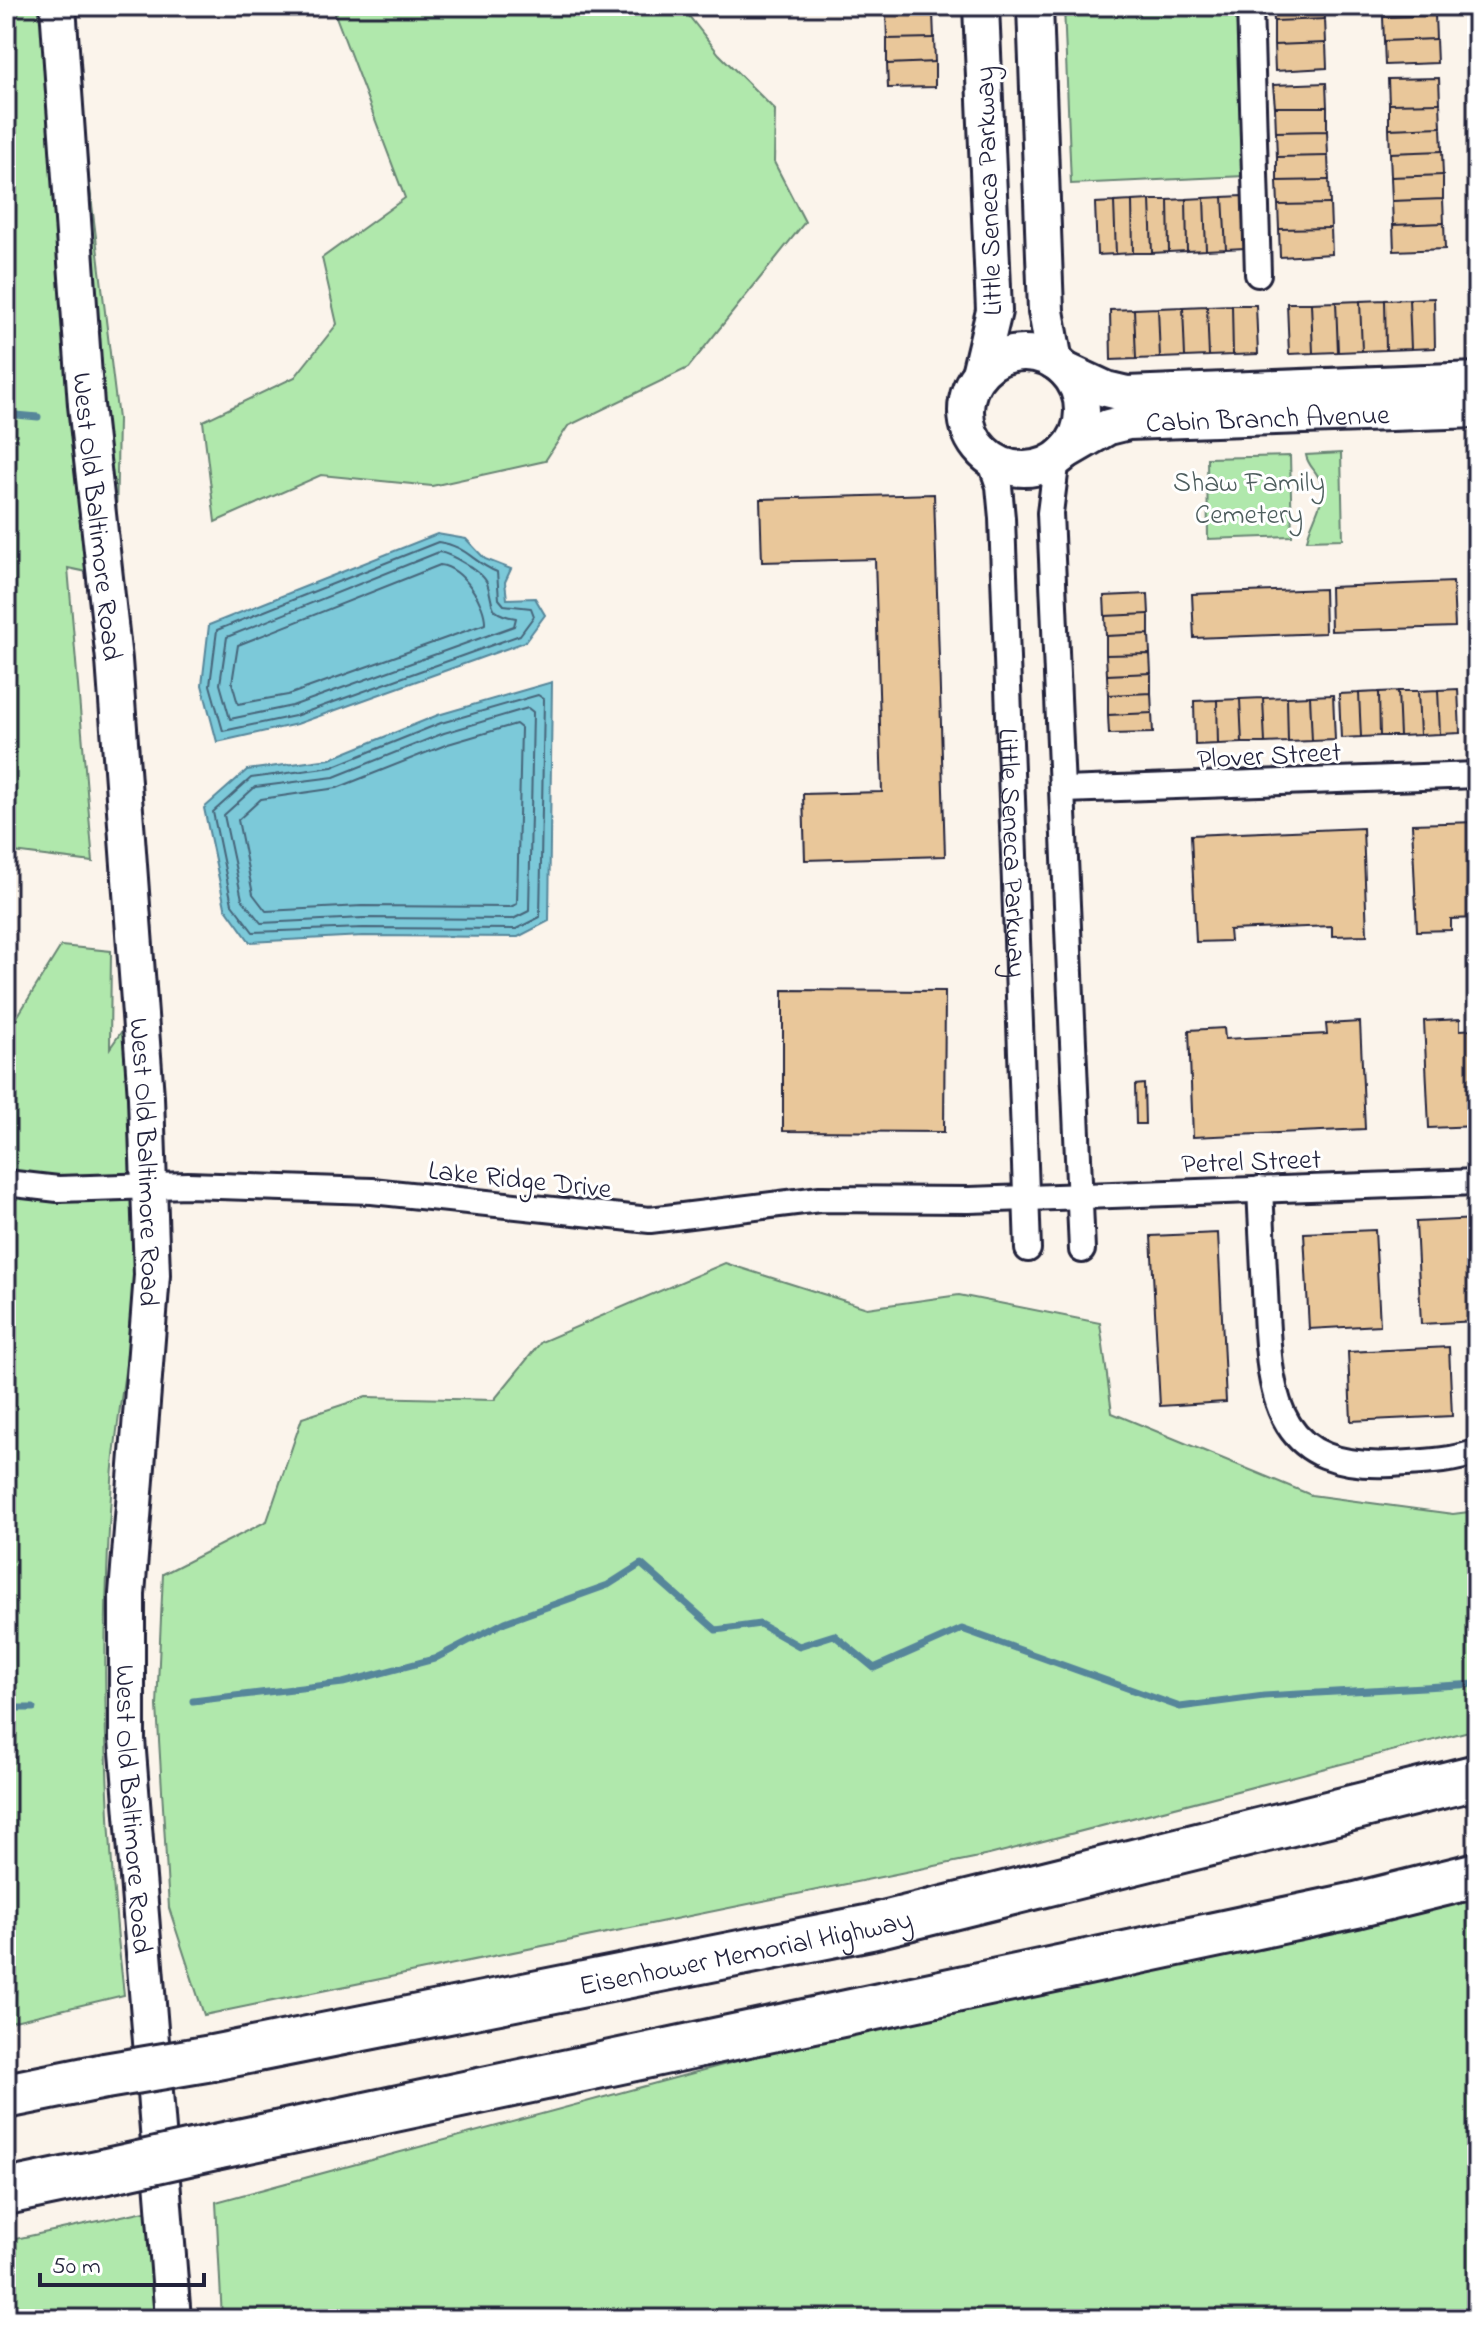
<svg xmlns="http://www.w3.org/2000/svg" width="1483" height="2325" viewBox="0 0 1483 2325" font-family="'Indie Flower',sans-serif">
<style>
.green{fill:#b0e8ac;stroke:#698574;stroke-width:2}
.water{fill:#7bc9d9;stroke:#57869a;stroke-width:2}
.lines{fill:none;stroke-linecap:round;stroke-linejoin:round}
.shore{stroke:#46657a;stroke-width:2}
.stream{stroke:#57869a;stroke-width:7}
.building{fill:#e9c79a;stroke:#22223b;stroke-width:2}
.street-casing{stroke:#22223b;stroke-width:30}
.secondary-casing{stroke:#22223b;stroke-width:40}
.highway-casing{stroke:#22223b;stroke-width:50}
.street{stroke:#fff;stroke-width:24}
.secondary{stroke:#fff;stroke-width:34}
.highway{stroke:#fff;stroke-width:44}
.highway-bridge-casing{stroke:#22223b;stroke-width:50;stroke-linecap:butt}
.highway-bridge{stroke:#fff;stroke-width:44}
.labels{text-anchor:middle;stroke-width:6;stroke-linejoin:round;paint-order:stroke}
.street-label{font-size:28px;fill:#22223b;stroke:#fff}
.park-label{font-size:28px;fill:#4d5d5d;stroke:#fff}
</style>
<rect width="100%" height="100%" fill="#fbf4eb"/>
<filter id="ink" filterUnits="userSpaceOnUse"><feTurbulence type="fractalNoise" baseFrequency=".0125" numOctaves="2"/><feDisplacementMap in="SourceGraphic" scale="16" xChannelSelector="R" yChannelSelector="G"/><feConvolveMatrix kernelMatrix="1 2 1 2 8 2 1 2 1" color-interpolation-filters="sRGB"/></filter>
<g filter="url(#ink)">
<path class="green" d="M6 6H68L118 419 115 578 68 568 93 862 6 851Z
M332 6H681L719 54 775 110 774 162 805 222 688 368 568 426 545 461 432 486 321 475 215 522 203 421 295 377 337 324 322 258 405 198Z
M1064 6H1238L1245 176 1071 184Z
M1341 453 1343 539 1307 540C1310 522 1327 500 1321 483 1317 470 1308 467 1306 455Z
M1290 456 1292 536 1208 539 1207 458Z
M61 946 111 951 110 1048 133 1015C135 1093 143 1173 139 1251 135 1328 117 1404 112 1480 100 1652 104 1824 124 1995L6 2023V1035Z
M725 1263 867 1308 959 1295 1100 1323 1112 1413 1311 1495 1453 1514 1477 1511V1729L989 1855 204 2015 169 1908 157 1706 163 1574 267 1521 302 1418 366 1397 494 1400 541 1342Z
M1477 1861V2319H222L216 2202Z
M154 2209 161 2319H6V2241Z"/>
<path class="water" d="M437 534 466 539 485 559 511 569 505 582 507 599 535 598 545 615 525 642 297 724 217 742 202 685 209 625Z
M552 682 549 921 518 937 363 936 250 942 225 907 204 808 247 770 330 759 438 715Z"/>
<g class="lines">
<path class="shore" d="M438 542C467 546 472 562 497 572L499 599 504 605 531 608 534 616 520 635 295 716 223 731 210 685 217 630Z
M439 552C451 554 483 572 487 583 495 606 486 613 516 618L514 626 292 706 230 719 220 684 227 637Z
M440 565C463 568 486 604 485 624L288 695 238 704 232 683 238 645Z
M538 695 544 699 540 917 516 929 363 928 253 932 232 904 213 812 251 778 332 767 441 723Z
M528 708 533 712 529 911 513 919 363 918 261 923 242 899 224 815 255 787 334 777 444 733Z
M516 724 521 728 517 904 510 907 362 906 266 911 253 894 238 820 261 799 337 788 448 744Z"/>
<path class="stream" d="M6 414 38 417
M193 1701 343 1683 434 1659 505 1622 608 1585 641 1564 716 1630 760 1624 799 1646 834 1635 874 1668 962 1629 1180 1707 1264 1696 1477 1684
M6 1708H33"/>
</g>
<path class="building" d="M886 6H933V13L886 14Z
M1273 6H1324L1325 19 1274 21Z
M1383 6H1435V15L1383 17Z
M933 13 934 38 887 39 886 14Z
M1435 15 1436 39 1384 41 1383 17Z
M1325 19 1326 43 1274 45V21Z
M934 38 935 62 887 64V39Z
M1436 39 1437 63 1385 65 1384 41Z
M1326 43 1327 68 1275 71 1274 45Z
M935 62V87L888 88 887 64Z
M1439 78 1440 103 1389 104 1388 79Z
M1326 83 1327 107H1275L1273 85Z
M1440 103 1441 127 1389 129V104Z
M1275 107H1327V131L1276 132Z
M1441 127 1442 151 1390 153 1389 129Z
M1327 131 1328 156 1277 157 1276 132Z
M1442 151 1443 175 1391 177 1390 153Z
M1328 156 1329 180 1277 181V157Z
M1443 175V199L1392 201 1391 177Z
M1329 180 1330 204 1278 205 1277 181Z
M1242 196 1245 248 1226 249 1223 197Z
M1223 197 1226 249 1206 250 1204 198Z
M1204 198 1206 250 1187 251 1186 199Z
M1186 199 1187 251 1169 252 1168 200Z
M1443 199 1444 223 1393 225 1392 201Z
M1150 200 1152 253H1133L1132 201Z
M1150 200H1168L1169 252 1152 253Z
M1132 201 1133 253 1116 254 1114 202Z
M1114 202 1116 254 1097 255 1095 203Z
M1330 204 1331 228 1279 229 1278 205Z
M1444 223 1445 249 1394 251 1393 225Z
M1331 228 1332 254 1280 257 1279 229Z
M1434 298 1435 348 1411 349 1409 299Z
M1409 299 1411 349 1386 350 1385 300Z
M1385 300 1386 350 1362 351 1360 301Z
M1360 301 1362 351 1338 352 1336 302Z
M1336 302 1338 352 1313 353 1311 303Z
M1287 303H1311L1313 353 1289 354Z
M1232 305 1233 355 1209 356 1207 306Z
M1232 305H1256L1258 354 1233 355Z
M1207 306 1209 356 1185 357 1183 307Z
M1183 307 1185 357 1160 358 1158 308Z
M1158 308 1160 358 1136 359 1134 309Z
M1134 309 1136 359 1111 360 1110 310Z
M934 494 945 856 805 860 803 794 882 792 875 559 762 562 760 499Z
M1453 582 1455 627 1331 631 1330 587Z
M1324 589 1325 633 1194 638 1192 594Z
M1148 594 1149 614 1105 616 1104 596Z
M1149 614V634L1106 636 1105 616Z
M1149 634 1150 654 1106 655V636Z
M1150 654 1151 673 1107 675 1106 655Z
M1151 673V693L1108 695 1107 675Z
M1458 689 1460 733 1440 734 1438 690Z
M1438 690 1440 734 1420 735 1418 691Z
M1398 691 1400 736H1380L1379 692Z
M1398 691H1418L1420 735 1400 736Z
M1379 692 1380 736 1361 737 1359 693Z
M1151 693 1152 713 1108 715V695Z
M1359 693 1361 737 1341 738 1339 694Z
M1333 695 1335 740 1312 741 1310 696Z
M1310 696 1312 741 1288 742 1287 697Z
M1287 697 1288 742 1265 743 1263 698Z
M1263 698 1265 743H1242L1240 699Z
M1240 699 1242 743 1218 744 1217 700Z
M1217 700 1218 744 1195 745 1194 701Z
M1152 713 1153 733 1109 734 1108 715Z
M1477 822V918L1451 919V930L1417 931 1412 824Z
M1363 828 1367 935 1332 936V926L1229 930 1230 941 1196 942 1191 835Z
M783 990 945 991 944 1132 783 1131Z
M1460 1019V1030L1477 1029V1126L1429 1128 1424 1021Z
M1360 1022 1365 1129 1193 1137 1189 1030 1224 1028 1225 1039 1327 1034 1326 1024Z
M1144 1084 1145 1124H1136L1135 1085Z
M1477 1219V1321L1421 1324 1416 1222Z
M1375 1230 1380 1325 1309 1329 1304 1233Z
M1218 1233 1226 1402 1160 1406 1151 1236Z
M1449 1347 1452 1416 1351 1421 1348 1352Z"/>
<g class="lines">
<defs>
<g id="street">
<path d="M1250 6 1258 274"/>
<path id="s1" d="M989 457 999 486 1002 518 1028 1249"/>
<path d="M1057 458 1050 513 1082 1250"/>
<path d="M1064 790 1477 775"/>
<path d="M6 1183 58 1189 188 1185 372 1191 650 1220 820 1199 969 1200 1477 1182"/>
<path d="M1260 1189C1262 1230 1264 1271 1266 1312 1270 1404 1280 1470 1392 1464 1421 1462 1450 1462 1477 1452"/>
</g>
<g id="secondary">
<path id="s2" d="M58 6 86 405 114 660 146 1097 152 1275 127 1594V1739L173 2319"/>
<path d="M1035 6 1046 311 1055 362"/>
<circle cx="1024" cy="411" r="58"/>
<path d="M1065 370 1106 389 1127 394 1477 380"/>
<path d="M979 374 994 311 981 6"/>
<path id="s3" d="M1065 452 1108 427 1128 422 1477 410"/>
</g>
<g id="highway">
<path id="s4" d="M212 2058 871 1927 1477 1777"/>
<path d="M6 2096 105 2076"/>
<path d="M215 2147 1356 1905 1477 1875"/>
<path d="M6 2192 107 2171"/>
</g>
</defs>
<use href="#street" class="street-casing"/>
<use href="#secondary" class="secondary-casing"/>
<use href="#highway" class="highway-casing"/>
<use href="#street" class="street"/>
<use href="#secondary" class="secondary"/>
<use href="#highway" class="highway"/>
<defs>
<path id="highway-bridge" d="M105 2076 212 2058
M107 2171 215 2147"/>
</defs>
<use href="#highway-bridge" class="highway-bridge-casing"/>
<use href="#highway-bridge" class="highway-bridge"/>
</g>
</g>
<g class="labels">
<g class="street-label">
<text transform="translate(987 191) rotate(-92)" y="10">Little Seneca Parkway</text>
<text dy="10" stroke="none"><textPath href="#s3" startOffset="210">Cabin Branch Avenue</textPath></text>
<text dy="10" stroke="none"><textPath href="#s2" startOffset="512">West Old Baltimore Road</textPath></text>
<text transform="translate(1269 754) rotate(-3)" y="10">Plover Street</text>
<text dy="10" stroke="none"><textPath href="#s1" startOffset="398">Little Seneca Parkway</textPath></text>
<text transform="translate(1251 1160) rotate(-2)" y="10">Petrel Street</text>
<text dy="10" stroke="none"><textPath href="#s2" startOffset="1160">West Old Baltimore Road</textPath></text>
<text transform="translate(520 1178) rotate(6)" y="10">Lake Ridge Drive</text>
<text dy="10" stroke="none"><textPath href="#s2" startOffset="1808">West Old Baltimore Road</textPath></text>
<text dy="10" stroke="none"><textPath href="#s4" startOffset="544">Eisenhower Memorial Highway</textPath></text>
</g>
<g class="park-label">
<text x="1249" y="491">Shaw Family<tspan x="1249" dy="32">Cemetery</tspan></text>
</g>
</g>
<rect width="1483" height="2325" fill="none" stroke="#fff" stroke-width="32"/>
<rect x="16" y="16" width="1451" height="2293" fill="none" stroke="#22223b" stroke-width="3" filter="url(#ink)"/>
<path d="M40 2273v12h164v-12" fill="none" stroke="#22223b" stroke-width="4"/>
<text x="52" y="2273" font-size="24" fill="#22223b" stroke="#ffffff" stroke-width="6" paint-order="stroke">50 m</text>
</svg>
